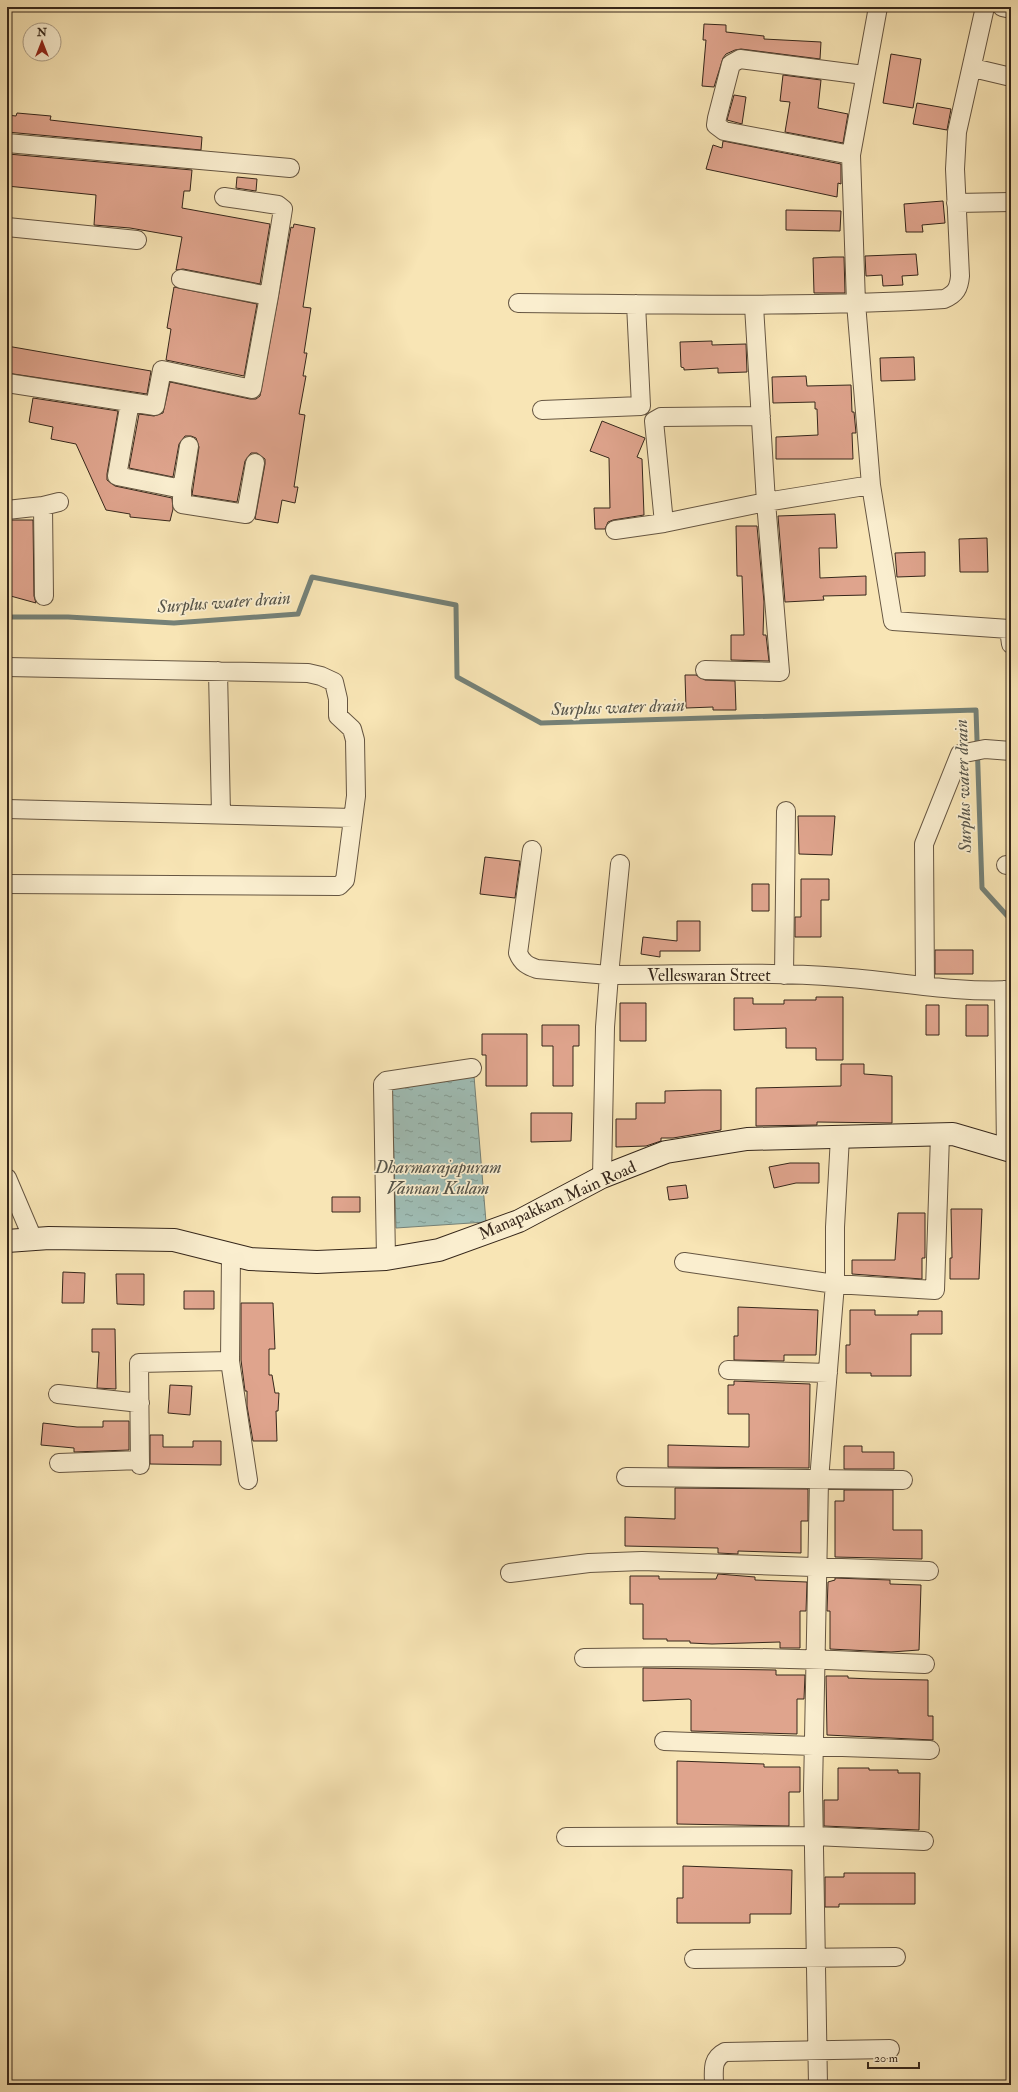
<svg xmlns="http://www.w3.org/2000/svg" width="1018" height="2092" viewBox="0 0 1018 2092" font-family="'IM FELL Double Pica',serif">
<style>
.water{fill:url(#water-ripples);stroke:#758177}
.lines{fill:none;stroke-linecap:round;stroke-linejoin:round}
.stream{stroke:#758177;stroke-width:5}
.building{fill:#dfa48d;stroke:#36271b}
.minor-casing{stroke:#665642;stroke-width:20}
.secondary-casing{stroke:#36271b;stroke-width:24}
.minor{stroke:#faeecf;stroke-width:18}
.secondary{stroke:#faeecf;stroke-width:22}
.labels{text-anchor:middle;stroke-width:3.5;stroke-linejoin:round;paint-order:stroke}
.street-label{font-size:17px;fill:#36271b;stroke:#faeecf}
.water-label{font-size:18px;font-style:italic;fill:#565449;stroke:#faeecf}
</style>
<defs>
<pattern id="water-ripples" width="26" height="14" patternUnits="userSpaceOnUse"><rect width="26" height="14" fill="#9fbdb5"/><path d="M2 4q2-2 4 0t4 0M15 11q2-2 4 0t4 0" fill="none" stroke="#829a92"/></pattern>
</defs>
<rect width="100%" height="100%" fill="#f8e5b5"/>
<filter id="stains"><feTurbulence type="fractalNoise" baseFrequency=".005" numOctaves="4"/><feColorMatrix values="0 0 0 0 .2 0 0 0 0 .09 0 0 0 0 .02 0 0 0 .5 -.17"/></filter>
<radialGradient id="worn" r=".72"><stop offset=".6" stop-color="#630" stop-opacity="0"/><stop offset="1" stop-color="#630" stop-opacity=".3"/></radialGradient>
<path class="water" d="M474 1076 486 1222 396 1228 392 1089Z"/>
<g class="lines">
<path class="stream" d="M7 617H68L174 623 298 614 312 577 456 605 457 677 541 723 976 710 982 888 1011 920"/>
</g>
<path class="building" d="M704 24 726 25V32L764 36V39L821 42 820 59 741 49 735 50 726 54 723 58 714 87 702 86 706 40H703Z
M891 54 921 59 913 108 883 103Z
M783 75 821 80 818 108 848 114 843 143 785 132 790 102 780 101Z
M734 95 746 97 742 124 727 120Z
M917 103 951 109 947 130 913 124Z
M17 113 51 116 50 120 202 137 201 150 7 132V115L16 116Z
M723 141 841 164V184L838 183 837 197 706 169 713 145 722 148Z
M8 154 192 170 190 191H184L182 208 270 224 260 284 183 269 176 270 182 237 130 228 94 225 96 195 7 186Z
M237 177 257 179 256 191 236 188Z
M943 201 945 223 922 225 923 232H906L904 204Z
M786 210 841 211 840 231 786 230Z
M294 224 315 228 303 307 311 308 304 353H307L303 376H306L299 414 305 415 294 487H298L295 503 282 500 278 523 255 519 265 464V459L257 453H251L245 461 237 502 192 495 199 447 196 438 191 436H185L179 444 173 477 129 468 139 414 154 416 163 413 170 382 250 399H256L260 396 291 227 293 228Z
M916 254 918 275 902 276 903 285 883 286 882 275 866 276 865 256Z
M833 257H844L845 293H814L813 258Z
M174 287 257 304 244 376 166 360 171 329 167 328Z
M712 341V345L746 344 747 372 718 373V368L684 370V368L681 367 680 342Z
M7 346 151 371 147 394 7 373Z
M914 357 915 380 881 381 880 358Z
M806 376 807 386 851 385 852 412H854L856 433H852L853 459H776V437L818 435 817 409H815V402L773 403 772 377Z
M33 398 118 411 107 474V480L115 486 172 498 173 509 170 521 130 517V514L106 510 76 444 51 439 53 427 29 422Z
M602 421 645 438 637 457 642 459 644 515 613 520 608 522 605 529H595L594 508H610L609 458 590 451Z
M835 514 837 548H819L820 578 866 576V595L823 596 824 600 785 602 778 516Z
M7 520H33L34 596 36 603 7 595Z
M736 526H757L764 602 763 635H766L769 661 731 660V635H744L742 576H737Z
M987 538 988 572H960L959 539Z
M925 552V576L897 577 895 553Z
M685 675H696L705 680 735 681 736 710H713V707L686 708Z
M798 816H835L832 855 799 854Z
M485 857 520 861 515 898 480 894Z
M801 879H829V900H821V937H795V917H801Z
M752 884H769V911H752Z
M677 921H700V951H660V957L641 954 643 937 677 941Z
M935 950H973V974H935Z
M816 997H843V1060H816V1048H786V1028L734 1030V998H753V1004H784V1000H816Z
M620 1003H646V1041H620Z
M926 1005H939V1035H926Z
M966 1005H988V1036H966Z
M542 1025H579V1046H573V1086H553V1046H542Z
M482 1034H527V1086H486V1055H482Z
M841 1064H864V1074L892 1076V1123L817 1122V1125L756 1126V1088L841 1086Z
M702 1090H721V1130L673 1138H661V1141L646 1146 616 1147V1119H636V1103H665V1091Z
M531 1113H572L571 1141 531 1142Z
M790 1163H819V1183H796L774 1188 769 1167Z
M686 1185 688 1198 669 1200 667 1187Z
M332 1197H360V1212H332Z
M951 1209H982L979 1279H950V1258H952Z
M898 1213H925V1258H922V1279L852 1274V1260H895Z
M63 1272 85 1273 84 1303H62Z
M116 1274H144V1305L117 1304Z
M184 1291H214V1309H184Z
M241 1303H273L275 1349H269V1375H272L275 1393H279L278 1411H276L277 1441H253L247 1406V1391H245L241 1360Z
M738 1307 818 1310 816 1355H784V1361L734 1360V1336H738Z
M850 1310H875V1315H918V1311H942V1334H911V1376H871V1373H846V1345H850Z
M92 1329H115L116 1389 97 1388 99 1352H92Z
M734 1381 810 1384 809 1468 668 1467V1445L749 1447V1414H728V1385H734Z
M170 1385 192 1386 190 1415 168 1413Z
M103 1421H129V1450L74 1452V1448L41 1445 43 1423 77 1427H103Z
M150 1435H163V1447H193V1441H221V1465L150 1464Z
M844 1446H862V1452H894V1469H844Z
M675 1488 808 1489V1521H801V1553L738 1551V1554L718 1553V1548L625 1546V1517L675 1519Z
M844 1490H893V1530H922V1559L835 1557V1501H844Z
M718 1574 755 1577V1580L807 1582 806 1611H800V1648H780V1642L712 1644 690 1643V1641H667V1639H643V1604H630V1576H659V1579H716Z
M835 1578 890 1580V1584L921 1585 919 1650 891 1652 830 1649V1611H827L828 1582 835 1580Z
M643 1668 776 1670V1675H805L804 1699H797V1734L691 1731V1700L689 1699 643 1701Z
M826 1676H848V1678L873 1679 928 1680V1716H933V1740L827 1735Z
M677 1761 764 1764V1767H800V1792H789V1826L677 1824Z
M838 1768H869V1770H898V1773H920L919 1830 824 1826V1800H838Z
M683 1866 792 1870 791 1914H750V1923H677V1898H683Z
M844 1873H915V1904H839V1907H825V1877H844Z"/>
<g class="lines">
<defs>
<path id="minor" d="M878 7 851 155 856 303 871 485 893 621 1009 629 1011 644
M1002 7 1011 9
M973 68 1011 77
M7 143 290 168
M851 155 724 131 716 125 717 118 731 64 740 59 864 75
M224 197 278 205 283 209 269 296
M956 203 1011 202
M7 227 137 240
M518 303C660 304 802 308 944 299 956 294 959 288 960 276L955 169 957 132 985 7
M7 383 155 406 162 370 252 389 269 296 181 279
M130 402 117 476 182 489 189 446
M542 410 641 406 636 304
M761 416 661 417 654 421 664 523 766 502 871 485
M182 489V504L246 514 255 463
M43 506 44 596
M7 510 43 506 59 502
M615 530 664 523
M7 667 308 673 321 676 334 682 338 699V716L352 729 355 740 356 796 346 873 345 880 339 886 7 884
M705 670 780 672 766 502 754 306
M218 671 221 814
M7 809 353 818
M532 850 518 953C522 963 528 966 537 969L609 975 620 864
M1006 865H1011
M784 975 786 811
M925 986 924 844 960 754 985 749 1011 751
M1004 990 1006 1150
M602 1177 605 1027 609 975C685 975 763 971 839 977 896 981 954 993 1011 990
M7 1178 33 1239
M231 1254 230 1361 248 1480
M386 1259 383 1084 386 1081 472 1068
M684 1262 835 1284 935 1290 940 1135
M728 1370 828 1373
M58 1394 140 1403
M59 1463 140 1460
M140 1465 139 1363 230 1361
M626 1477 903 1480
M510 1573 589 1563 642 1561 929 1571
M584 1658C698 1656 812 1658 925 1664
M664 1741 930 1750
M566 1837 814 1836 924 1841
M694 1959 896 1957
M714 2085C714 2071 711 2059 725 2052L890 2049
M818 2085 813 1790 819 1480 835 1284V1227L840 1137"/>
<path id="secondary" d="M7 1241 49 1238 174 1240 250 1259 317 1262 386 1259 439 1250 519 1221 602 1177 666 1152 747 1139 953 1134 1011 1151"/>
</defs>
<use href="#minor" class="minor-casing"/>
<use href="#secondary" class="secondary-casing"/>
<use href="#minor" class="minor"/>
<use href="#secondary" class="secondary"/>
</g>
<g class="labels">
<g class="street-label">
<text x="709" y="981">Velleswaran Street</text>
<text transform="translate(557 1200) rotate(-24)" y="6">Manapakkam Main Road</text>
</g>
<g class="water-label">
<text transform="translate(224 602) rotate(-4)" y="6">Surplus water drain</text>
<text transform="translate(618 707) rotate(-2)" y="6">Surplus water drain</text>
<text transform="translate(963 786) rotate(-92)" y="6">Surplus water drain</text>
<text x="438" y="1173">Dharmarajapuram<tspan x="438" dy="21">Vannan Kulam</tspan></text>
</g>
</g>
<rect width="1018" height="2092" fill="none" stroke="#f8e5b5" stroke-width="24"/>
<rect x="8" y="8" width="1002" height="2076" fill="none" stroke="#36271b" stroke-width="2"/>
<rect x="12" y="12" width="994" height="2068" fill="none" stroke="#36271b"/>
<g transform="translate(42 42)"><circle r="19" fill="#faeecf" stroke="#ac9e87"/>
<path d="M0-3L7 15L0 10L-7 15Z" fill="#8f2418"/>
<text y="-6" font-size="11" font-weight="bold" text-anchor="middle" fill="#36271b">N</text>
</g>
<path d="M868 2062v6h51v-6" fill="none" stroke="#36271b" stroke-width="2"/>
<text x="874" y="2062" font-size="12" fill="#36271b" stroke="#faeecf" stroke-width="3" paint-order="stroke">20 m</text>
<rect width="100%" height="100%" filter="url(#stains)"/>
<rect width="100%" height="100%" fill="url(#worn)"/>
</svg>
